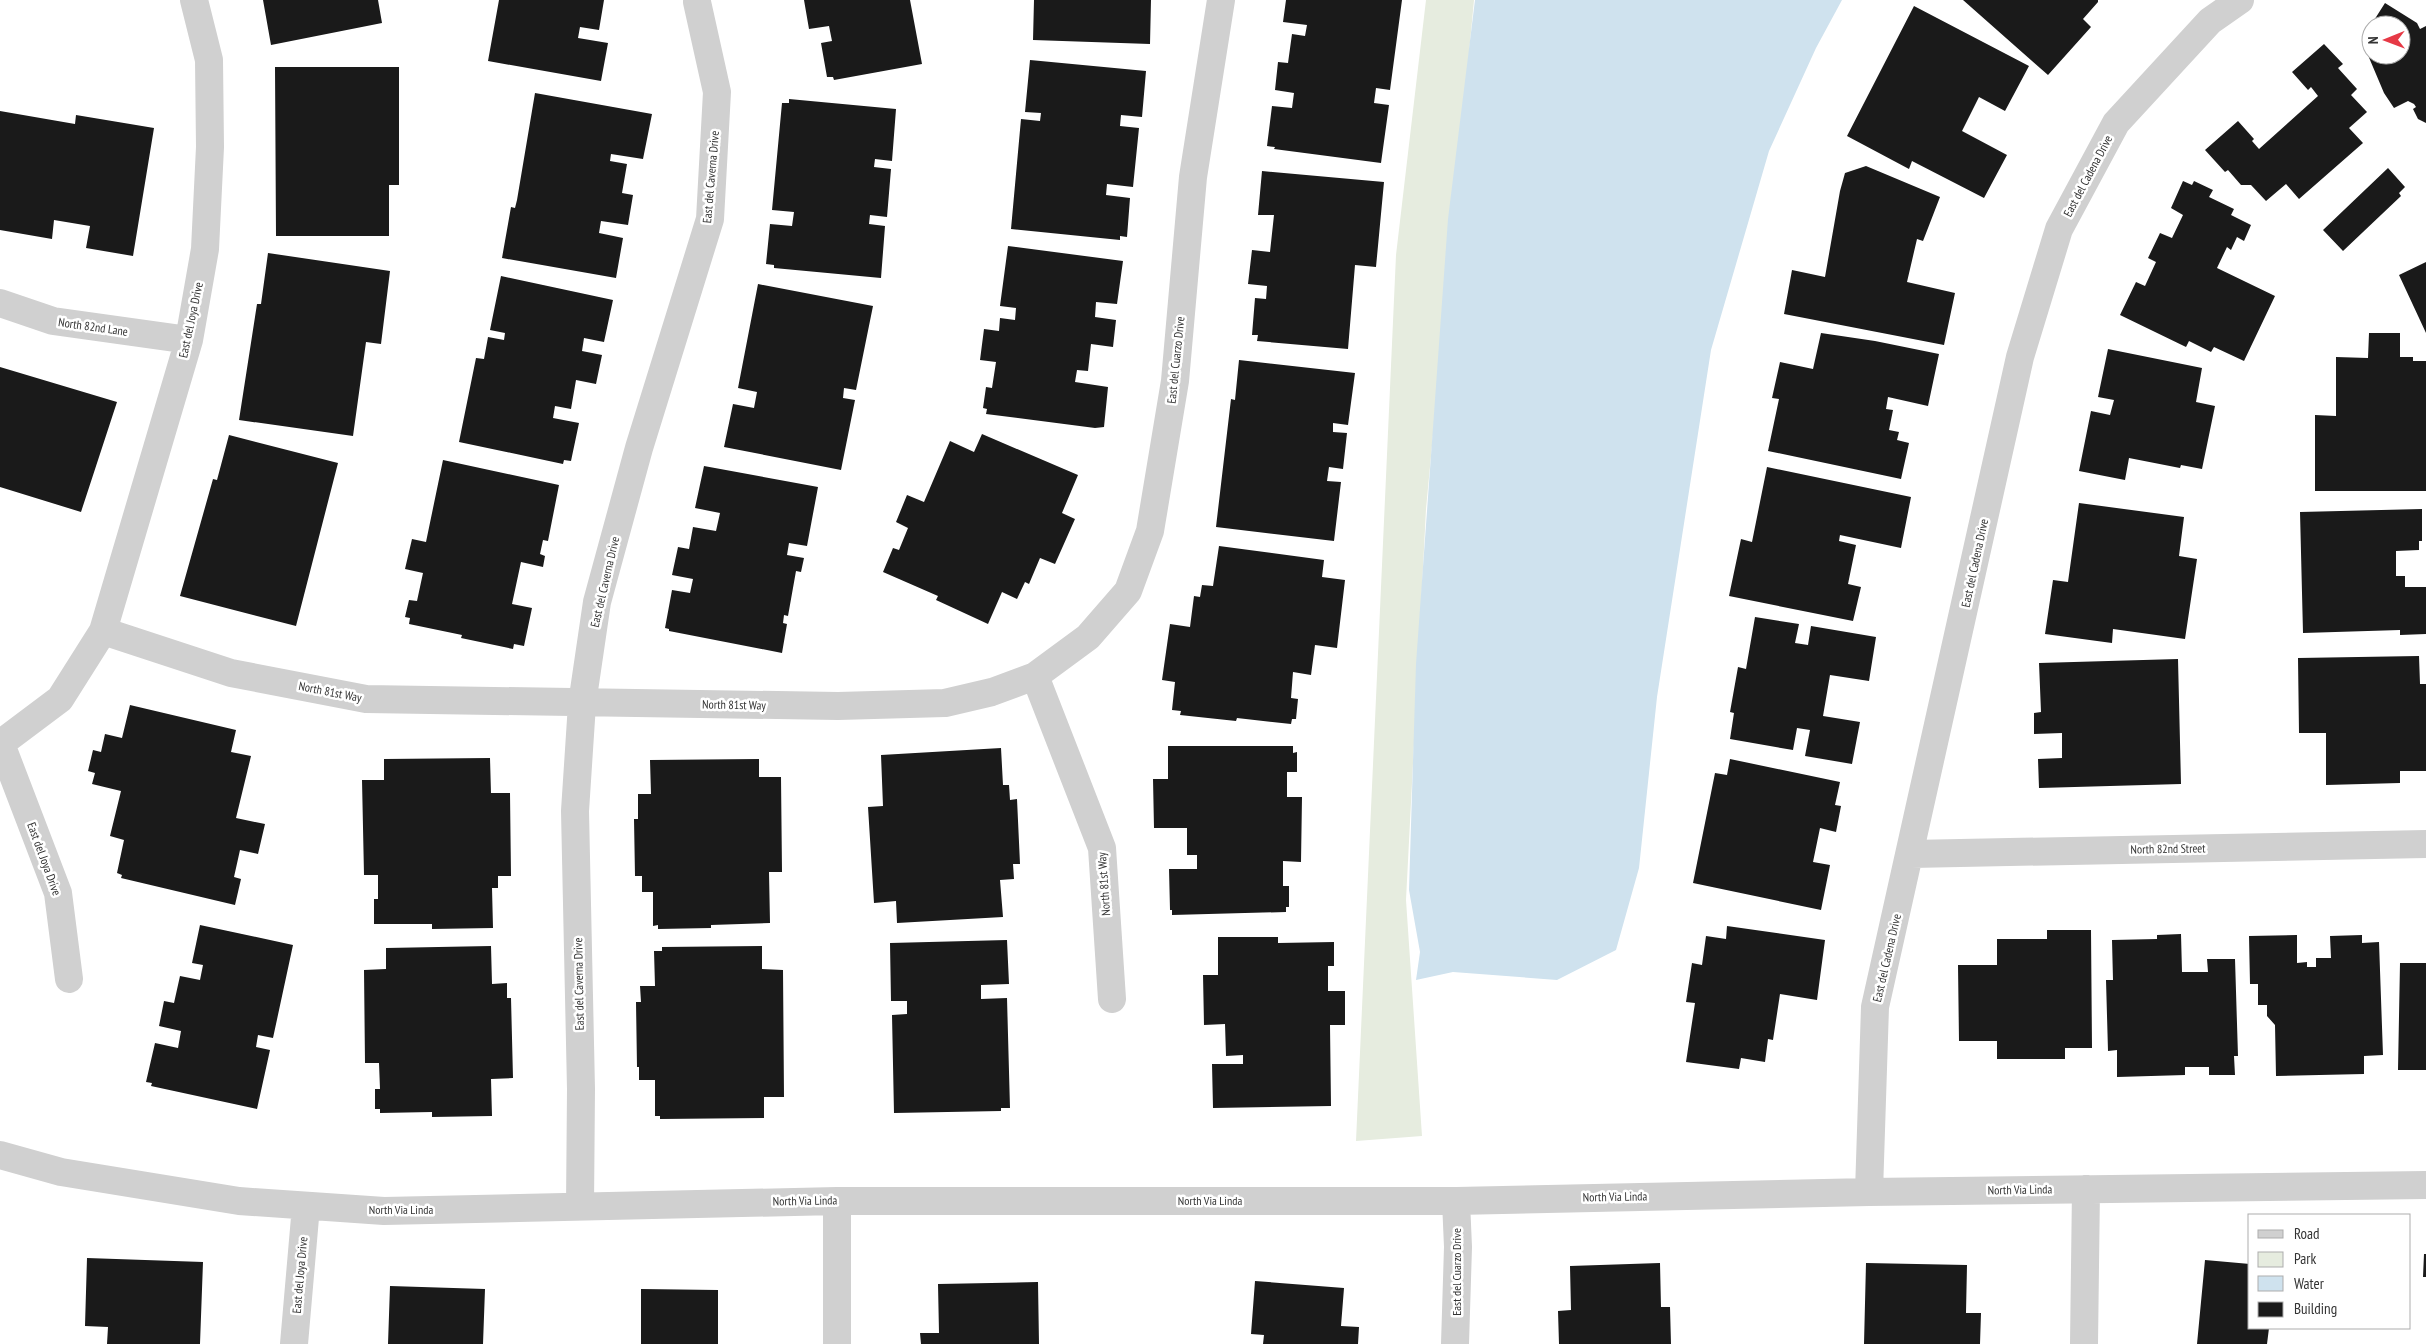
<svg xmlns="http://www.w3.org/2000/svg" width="2426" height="1344" viewBox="0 0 2426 1344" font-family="'PT Sans Narrow',sans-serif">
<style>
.green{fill:#e6ecdf}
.water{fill:#cfe2ee}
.building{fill:#1a1a1a}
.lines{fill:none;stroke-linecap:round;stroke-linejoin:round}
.minor{stroke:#d0d0d0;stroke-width:28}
.labels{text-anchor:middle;stroke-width:5;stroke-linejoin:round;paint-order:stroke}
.street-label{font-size:12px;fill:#333;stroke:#fff}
</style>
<rect width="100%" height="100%" fill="#fff"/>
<path class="green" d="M1426 0H1474L1426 509 1406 900 1422 1136 1356 1141 1396 255Z"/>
<path class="water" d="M1475 0H1842L1816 48 1769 151 1711 350 1657 697 1639 868 1616 950 1557 980 1453 972 1416 980 1420 952 1409 890 1416 664 1448 219Z"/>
<path class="building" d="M263 0H378L382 23 271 45Z
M499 0H604L599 30 580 27 578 38 608 43 601 81 488 61Z
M804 0H910L922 64 834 80 833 77H827L821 43 832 41 829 26 809 29Z
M1034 0H1151L1150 44 1033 40Z
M1286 0H1402L1390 90 1376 88 1374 103 1389 105 1381 163 1274 149 1275 147 1267 146 1272 106 1292 108 1294 93 1275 90 1278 62 1288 63 1292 34 1305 36 1307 25 1283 22Z
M1963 0H2098V2L2083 19 2091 27 2048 75Z
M2385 3 2417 23 2420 29 2426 26V123L2418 119 2413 109 2416 107 2414 104 2408 101 2394 108 2384 93 2362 41 2371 26V55H2401V25H2371Z
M1914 6 2029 66 2005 111 1979 97 1962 131 2007 155 1984 198 1912 161 1909 169 1847 136Z
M2324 44 2343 64 2338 68 2357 89 2351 95 2367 112 2349 128 2363 143 2299 199 2286 184 2266 201 2251 185H2241L2228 170 2225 172 2205 150 2238 121 2254 139 2252 141 2259 149 2318 96 2311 87 2308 90 2292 72Z
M1030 60 1146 71 1142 117 1121 115 1120 126 1139 128 1133 187 1107 184 1106 195 1130 198 1127 237 1120 236V240L1011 229 1021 119 1040 121 1041 113 1025 112Z
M275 67H399V185H389V236H276Z
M535 93 652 114 643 159 611 154 610 161 627 164 622 193 633 195 628 225 601 221 599 233 623 238 616 278 502 258 511 207 515 208 517 200Z
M789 99 896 109 892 161 875 159 874 167 891 169 887 217 870 215 869 224 885 226 881 278 774 268V265L766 264 770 224 792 226 794 212 772 210 782 103H789Z
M0 111 75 124 76 115 154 128 133 256 86 248 90 226 54 220 52 239 0 230Z
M1866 166 1940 197 1923 241 1917 239 1907 282 1955 293 1944 345 1784 314 1792 270 1825 277 1840 191 1845 173Z
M2388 168 2405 187 2399 193 2401 196 2343 251 2323 230Z
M1262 171 1384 182 1376 267 1355 265 1348 349 1257 341 1258 335H1252L1255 298 1266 299 1267 286 1248 284 1252 250 1270 252 1274 215H1258Z
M2183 181 2192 185 2194 181 2213 190 2209 197 2234 209 2231 215 2251 225 2244 241 2237 237 2231 250 2227 247 2217 268 2275 296 2244 361 2214 347 2211 352 2189 341 2186 347 2120 315 2136 282 2145 286 2156 262 2148 258 2160 233 2172 238 2183 215 2171 208Z
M1008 246 1123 261 1117 304 1096 302 1095 317 1116 320 1113 347 1091 344 1088 371 1077 370 1075 382 1108 387 1104 427 1095 428 986 414 987 409 983 408 986 387 992 388 996 362 980 360 984 329 999 331 1000 318 1015 320 1016 308 1000 306Z
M268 253 390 271 381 344 366 342 353 436 239 420 257 304H261Z
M2426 262V333L2399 275Z
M501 276 613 300 604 342 584 338 582 351 602 355 596 384 576 380 571 409 555 406 553 418 579 423 571 461 564 460 563 464 459 442 476 358 484 359 488 337 504 340 505 333 490 330Z
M758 284 873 306 856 390 844 388 843 398 855 400 841 470 724 447 733 404 754 408 757 392 738 388Z
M1821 333 1875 341 1939 354 1928 406 1888 397 1886 409 1893 410 1889 430 1899 432 1897 440 1909 443 1901 479 1768 451 1779 399 1772 398 1780 362 1813 369Z
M2369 333H2400V357H2413V361H2426V491H2315V415L2336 416V357L2368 358Z
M2108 349 2202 368 2196 402 2215 406 2202 469 2181 465 2180 468 2129 458 2125 480 2079 471 2091 411 2110 415 2114 400 2098 397Z
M1239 360 1355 373 1348 425 1333 423V432L1347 433 1343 469 1329 467 1327 481 1341 482 1334 541 1216 527 1231 399 1235 400Z
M0 367 117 402 81 512 0 487Z
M982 434 1078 475 1062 513 1075 519 1055 564 1040 558 1029 584 1025 582 1017 599 1002 592 988 624 936 600 938 596 883 572 893 548 899 550 908 528 896 522 907 495 924 502 950 441 974 452Z
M229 435 338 463 296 626 180 596 213 479 217 480Z
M443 460 559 485 548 541 543 540 540 554 545 556 543 567 521 562 512 604 532 608 524 646 514 644 513 649 461 638 462 635 409 624 410 618 405 617 409 600 417 601 423 573 405 569 412 539 426 542Z
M704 466 818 487 807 546 789 543 787 555 804 558 801 572 796 571 788 616 784 615 783 623 787 624 782 653 669 631V629L665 628 672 590 690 593 693 579 672 575 678 547 689 549 693 527 716 531 720 513 695 508Z
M1767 467 1911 497 1901 548 1840 535 1839 541 1856 545 1848 584 1861 587 1853 621 1729 596 1741 539 1752 542Z
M2079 503 2184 517 2179 556 2197 559 2185 639 2113 629 2112 643 2045 634 2053 580 2068 582Z
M2422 509V541H2419V550L2396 551V576H2405V587H2426V634L2400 635V630L2303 633 2300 512Z
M1219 546 1324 560 1322 577 1345 580 1337 648 1315 645 1311 675 1293 672 1291 698 1298 699 1296 719H1292L1291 724 1237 718 1236 721 1180 715 1181 711 1172 710 1175 682 1162 680 1170 624 1190 627 1194 596 1200 597 1202 585 1213 586Z
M1755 617 1799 624 1795 643 1808 645 1811 626 1876 637 1869 681 1830 675 1823 716 1860 722 1852 764 1805 756 1810 730 1797 728 1793 750 1730 739 1734 713 1730 712 1738 667 1746 669Z
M2419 656 2420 684H2426V771H2400V783L2326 785V733H2299L2298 658Z
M2178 659 2181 784 2039 788 2038 759 2062 758V733L2034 734V713L2041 712 2039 663Z
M130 705 236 730 231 752 251 756 236 818 265 824 258 854 240 850 234 877 241 879 235 905 121 878 122 875 117 873 124 840 110 836 121 791 92 784 95 773 88 771 93 750 101 752 105 734 122 738Z
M1168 746H1293V753L1297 752V772H1287V797H1302L1301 862 1283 861V886H1289V907H1286V912L1172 915V910H1170L1169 869H1197V855H1187V828H1154L1153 779H1168Z
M1001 748 1003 785H1009L1010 800 1017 799 1020 864H1013L1014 879 1000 880 1003 917 897 923 896 901 874 903 868 807 883 806 881 755Z
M490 758 491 793H510L511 876H498V888H492L493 928 432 929V924H374V899H378V875H364L362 780H384V759Z
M759 759V777H781L782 872H769L770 923 711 925V928L658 929V925L653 926V892H642V876H635L634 819H638V794H651L650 760Z
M1730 759 1840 782 1835 805 1841 806 1836 832 1820 828 1813 862 1830 865 1821 910 1693 883 1715 773 1727 775Z
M200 925 293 945 273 1038 258 1035 256 1047 270 1050 257 1109 151 1086 152 1083 146 1082 155 1043 178 1048 181 1031 159 1026 164 1001 174 1003 180 976 200 980 203 965 192 963Z
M1727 926 1825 940 1817 1000 1780 994 1773 1040 1768 1039 1765 1062 1741 1058 1739 1069 1686 1062 1695 1003 1686 1002 1692 963 1702 965 1706 936 1726 939Z
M2047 930H2091L2092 1048H2065V1059H1997V1041H1959L1958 965H1997V939H2047Z
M2181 934 2182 972H2208L2207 959H2235L2238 1056H2234L2235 1075H2209V1067H2185V1075L2117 1077V1050L2108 1051 2106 980H2113L2112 940 2157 939V935Z
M2297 935V963L2307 962V967H2316V958H2331L2330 936 2362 935V943L2379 942 2383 1055 2364 1056V1074L2276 1076 2275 1025 2267 1016V1005H2258V984H2250L2249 936Z
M1218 937H1278V943L1334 942V966H1328V991H1345V1025H1330L1331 1106 1213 1108 1212 1064H1243V1055L1226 1056 1225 1024 1204 1025 1203 975H1218Z
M1007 940 1009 984 981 985V999L1007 998 1010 1108H1001V1111L894 1113 892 1015 907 1014V1001H891L890 943Z
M491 946 492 984 507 983V998H511L513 1078 491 1079 492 1116 432 1117V1112L380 1113V1109H375V1089H380L379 1063H365L364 970 386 969V948Z
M762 946V969L783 970 784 1097H764V1118L660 1119V1116H655V1080H639V1067H637L636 1002H641L640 986H655L654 951H662V947Z
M2400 963H2426V1070H2398Z
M2424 1254H2426V1277H2423Z
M87 1258 203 1262 200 1344H107L108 1327 85 1326Z
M2205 1260 2250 1264V1328H2269L2267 1344H2197Z
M1660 1263 1661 1307H1670L1671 1344H1559L1558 1311 1571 1310 1570 1266Z
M1866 1263 1967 1265 1966 1313H1981L1980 1344H1864Z
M1255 1281 1344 1288 1341 1326 1359 1327 1358 1344H1263L1264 1335 1251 1334Z
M1038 1282 1039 1344H921L920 1333H939L938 1284Z
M390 1286 485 1289 483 1344H388Z
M641 1289 718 1290V1344H641Z"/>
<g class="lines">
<path class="minor" d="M0 303 53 321 189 340
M103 631 231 673 366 699 838 706 945 703 992 692 1035 676 1102 848 1112 999
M1035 676 1088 637 1128 591 1150 531 1175 381 1193 177 1221 0
M0 744 60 699 103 631 189 340 205 249 210 147 209 60 194 0
M1 744 58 893 69 979
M1911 854 2426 844
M0 1155 61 1172 239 1201 384 1211 837 1201H1456L1869 1192 2426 1185
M1869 1192 1875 1007 2020 357 2059 229 2116 123 2210 21 2240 0
M837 1201V1344
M580 1206 581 1089 575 811 582 704 597 602 639 448 710 219 717 92 697 2
M294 1344 306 1206
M1455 1344 1458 1247 1456 1201
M2084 1344 2086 1189"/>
</g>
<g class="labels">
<g class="street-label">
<text transform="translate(2088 176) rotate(-62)" y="4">East del Cadena Drive</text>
<text transform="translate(711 177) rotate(-85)" y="4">East del Caverna Drive</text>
<text transform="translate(191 320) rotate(-78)" y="4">East del Joya Drive</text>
<text transform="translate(93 327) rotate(8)" y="4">North 82nd Lane</text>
<text transform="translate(1176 360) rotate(-84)" y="4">East del Cuarzo Drive</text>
<text transform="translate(1975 563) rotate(-78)" y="4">East del Cadena Drive</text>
<text transform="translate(605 582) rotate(-77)" y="4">East del Caverna Drive</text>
<text transform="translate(330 692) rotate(11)" y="4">North 81st Way</text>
<text transform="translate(734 705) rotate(1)" y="4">North 81st Way</text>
<text transform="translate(2168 849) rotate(-1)" y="4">North 82nd Street</text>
<text transform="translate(44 859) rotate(70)" y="4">East del Joya Drive</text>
<text transform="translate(1104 884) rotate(-94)" y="4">North 81st Way</text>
<text transform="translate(1887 958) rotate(-77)" y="4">East del Cadena Drive</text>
<text transform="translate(579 984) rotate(-91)" y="4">East del Caverna Drive</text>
<text transform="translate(2020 1190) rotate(-1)" y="4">North Via Linda</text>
<text transform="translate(1615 1197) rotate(-1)" y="4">North Via Linda</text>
<text transform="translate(805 1201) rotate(-1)" y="4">North Via Linda</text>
<text x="1210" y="1205">North Via Linda</text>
<text x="401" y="1214">North Via Linda</text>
<text transform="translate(1457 1272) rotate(-90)" y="4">East del Cuarzo Drive</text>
<text transform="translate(300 1275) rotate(-85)" y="4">East del Joya Drive</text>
</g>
</g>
<rect x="2248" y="1214" width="162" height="115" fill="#ffffff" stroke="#adadad"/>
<rect x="2258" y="1230" width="25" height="8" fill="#d0d0d0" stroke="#adadad"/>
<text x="2294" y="1239" font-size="15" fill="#333333">Road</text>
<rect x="2258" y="1252" width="25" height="15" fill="#e6ecdf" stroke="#adadad"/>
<text x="2294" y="1264" font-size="15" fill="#333333">Park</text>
<rect x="2258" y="1276" width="25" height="15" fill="#cfe2ee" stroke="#adadad"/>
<text x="2294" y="1289" font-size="15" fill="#333333">Water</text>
<rect x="2258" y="1302" width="25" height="15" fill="#1a1a1a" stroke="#adadad"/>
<text x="2294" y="1314" font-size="15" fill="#333333">Building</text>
<g transform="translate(2386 40) rotate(269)"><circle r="24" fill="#ffffff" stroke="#adadad"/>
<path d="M0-4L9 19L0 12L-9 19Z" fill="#e63946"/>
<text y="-8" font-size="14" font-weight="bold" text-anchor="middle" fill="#333333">N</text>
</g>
</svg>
